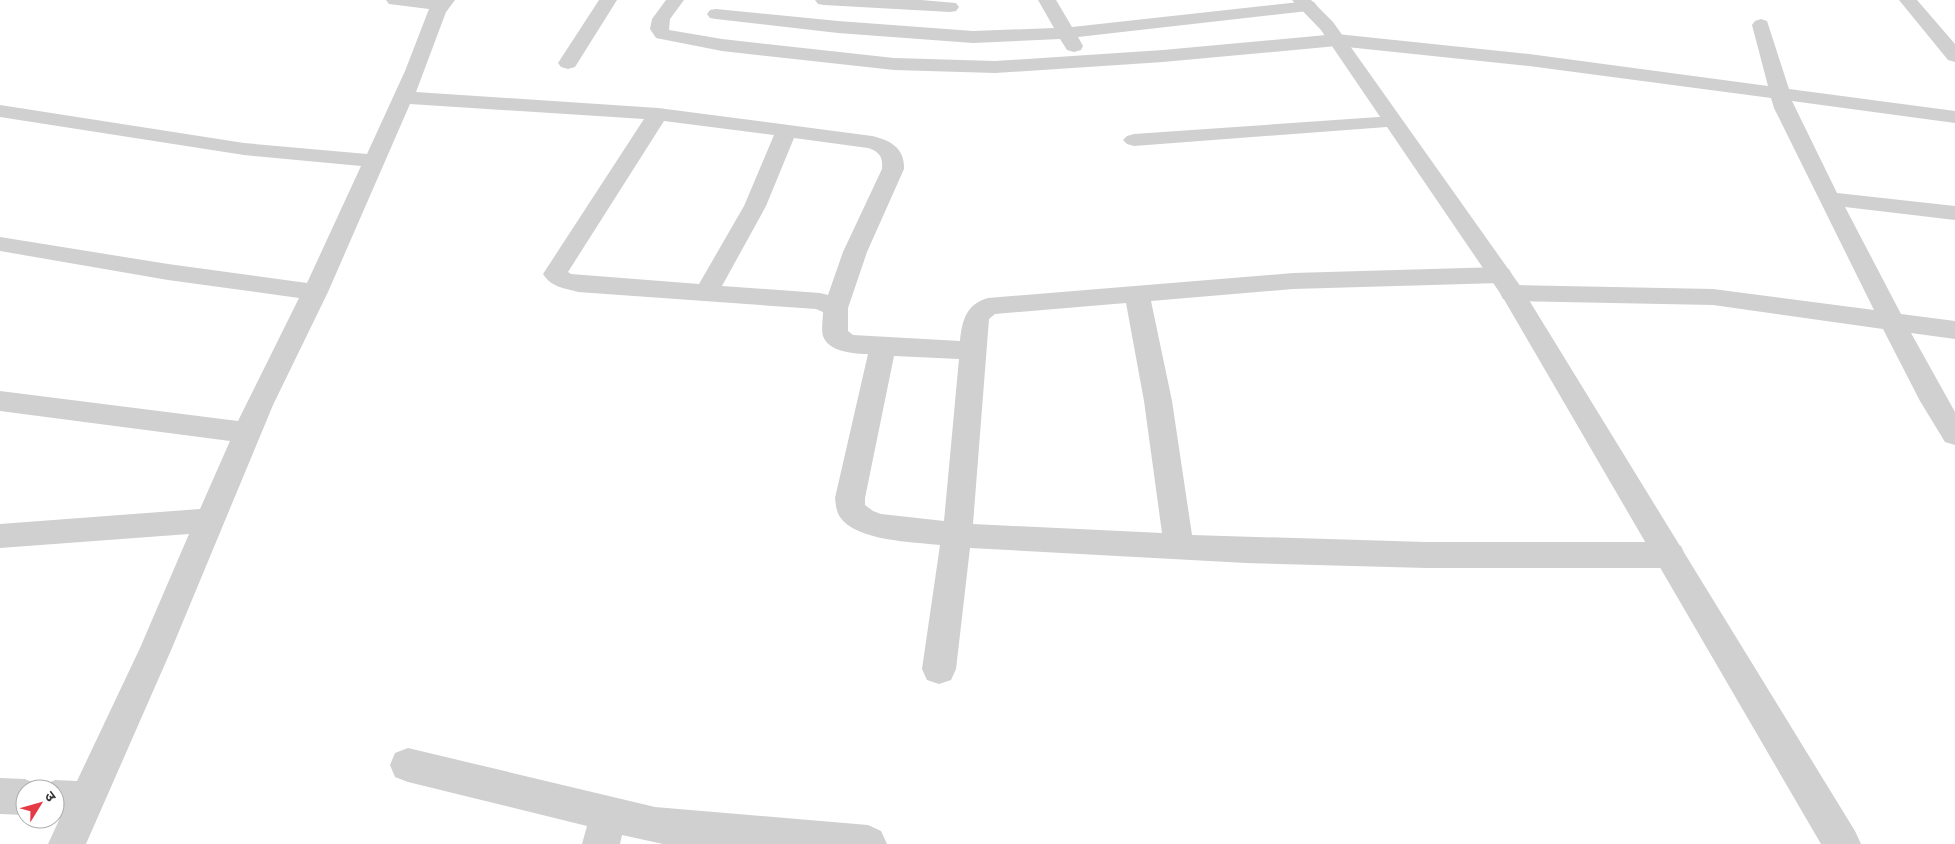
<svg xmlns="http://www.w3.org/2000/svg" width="1955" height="844" viewBox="0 0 1955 844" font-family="Manrope,'Noto Sans Devanagari',sans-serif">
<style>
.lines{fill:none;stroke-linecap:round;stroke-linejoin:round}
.minor{fill:#d0d0d0;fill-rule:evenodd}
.tertiary{fill:#d0d0d0;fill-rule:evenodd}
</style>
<rect width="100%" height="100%" fill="#fff"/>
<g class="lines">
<path class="minor" d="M386 0H455L446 12 416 92 658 108 872 136C890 140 905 148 904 169L867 252 848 308V331L853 335 960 341C962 321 966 304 988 298L1293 273 1500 267 1509 269 1512 275 1509 281 1500 283 1293 289 1151 301 1172 401 1192 535 1426 542H1670L1681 546 1685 555 1681 564 1670 568H1426L1246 563 970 548 956 669 951 680 939 684 927 680 922 669 940 545C913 542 856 541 840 517 836 511 836 505 835 498L868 354C855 354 828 352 823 336 821 329 823 319 823 312L816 309 578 292C564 288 551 287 543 274L644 119 410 104 328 292 273 405 172 648 86 844H48L61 816H55V789H41L42 786 55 780 77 781 140 648 189 534 0 548V524L200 509 230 441 0 411V391L238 421 299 298 168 280 0 251V237L168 264 307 283 361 166 244 155 0 117V105L244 143 367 154 405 71 429 9 389 4ZM664 121 774 135 744 206 699 284 571 274 568 272ZM794 138 868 148C880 152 883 157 882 169L843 252 828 295 820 293 722 286 766 206ZM1126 303 1144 401 1162 533 973 524 989 319 995 314ZM894 356 959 359 944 521 881 514 873 511 865 505V498Z
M599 0H617L575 67 568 69 561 67 558 63Z
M666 0H684L670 19 669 30 722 39 894 58 995 61 1163 50 1337 34 1529 54 1768 86 1752 25 1755 21 1761 19 1767 21 1789 89 1955 111V123L1792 101 1837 193 1955 206V220L1845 207 1901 314 1955 321V339L1911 333 1955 412V445L1945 442 1920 401 1883 329 1713 305 1512 301 1503 299 1500 293 1503 287 1512 285 1713 289 1874 310 1774 108 1771 98 1529 66 1337 46 1163 62 995 73 894 70 722 51 656 38 650 29 652 19Z
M815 0H921L956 3 959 7 956 11 950 12 824 5 818 4Z
M1038 0H1056L1072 27 1308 1 1314 2 1317 6 1314 10 1308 11 1078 37 1083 46 1081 50 1074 52 1067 50 1060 39 973 43 838 33 716 19 710 18 707 14 710 10 716 9 838 21 973 31 1054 28Z
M1899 0H1917L1955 44V62L1948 60Z
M1393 116 1400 118 1403 122 1400 126 1134 146 1127 144 1123 140 1127 136 1134 134Z
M408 748 655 807 868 825 881 831 887 844H663L622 835 620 844H582L587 826 408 782 395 777 390 765 395 753Z
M0 778 25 779 38 785 40 789H25V815L0 814Z"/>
<path class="tertiary" d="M1292 0H1311L1333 22 1521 287 1855 831 1861 844H1821L1502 296 1321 30Z"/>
</g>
<g transform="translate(40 804) rotate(53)"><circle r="24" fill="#ffffff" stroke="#adadad"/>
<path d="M0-4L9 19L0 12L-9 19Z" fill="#e63946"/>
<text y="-8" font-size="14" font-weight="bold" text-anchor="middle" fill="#333333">उ</text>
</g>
</svg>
